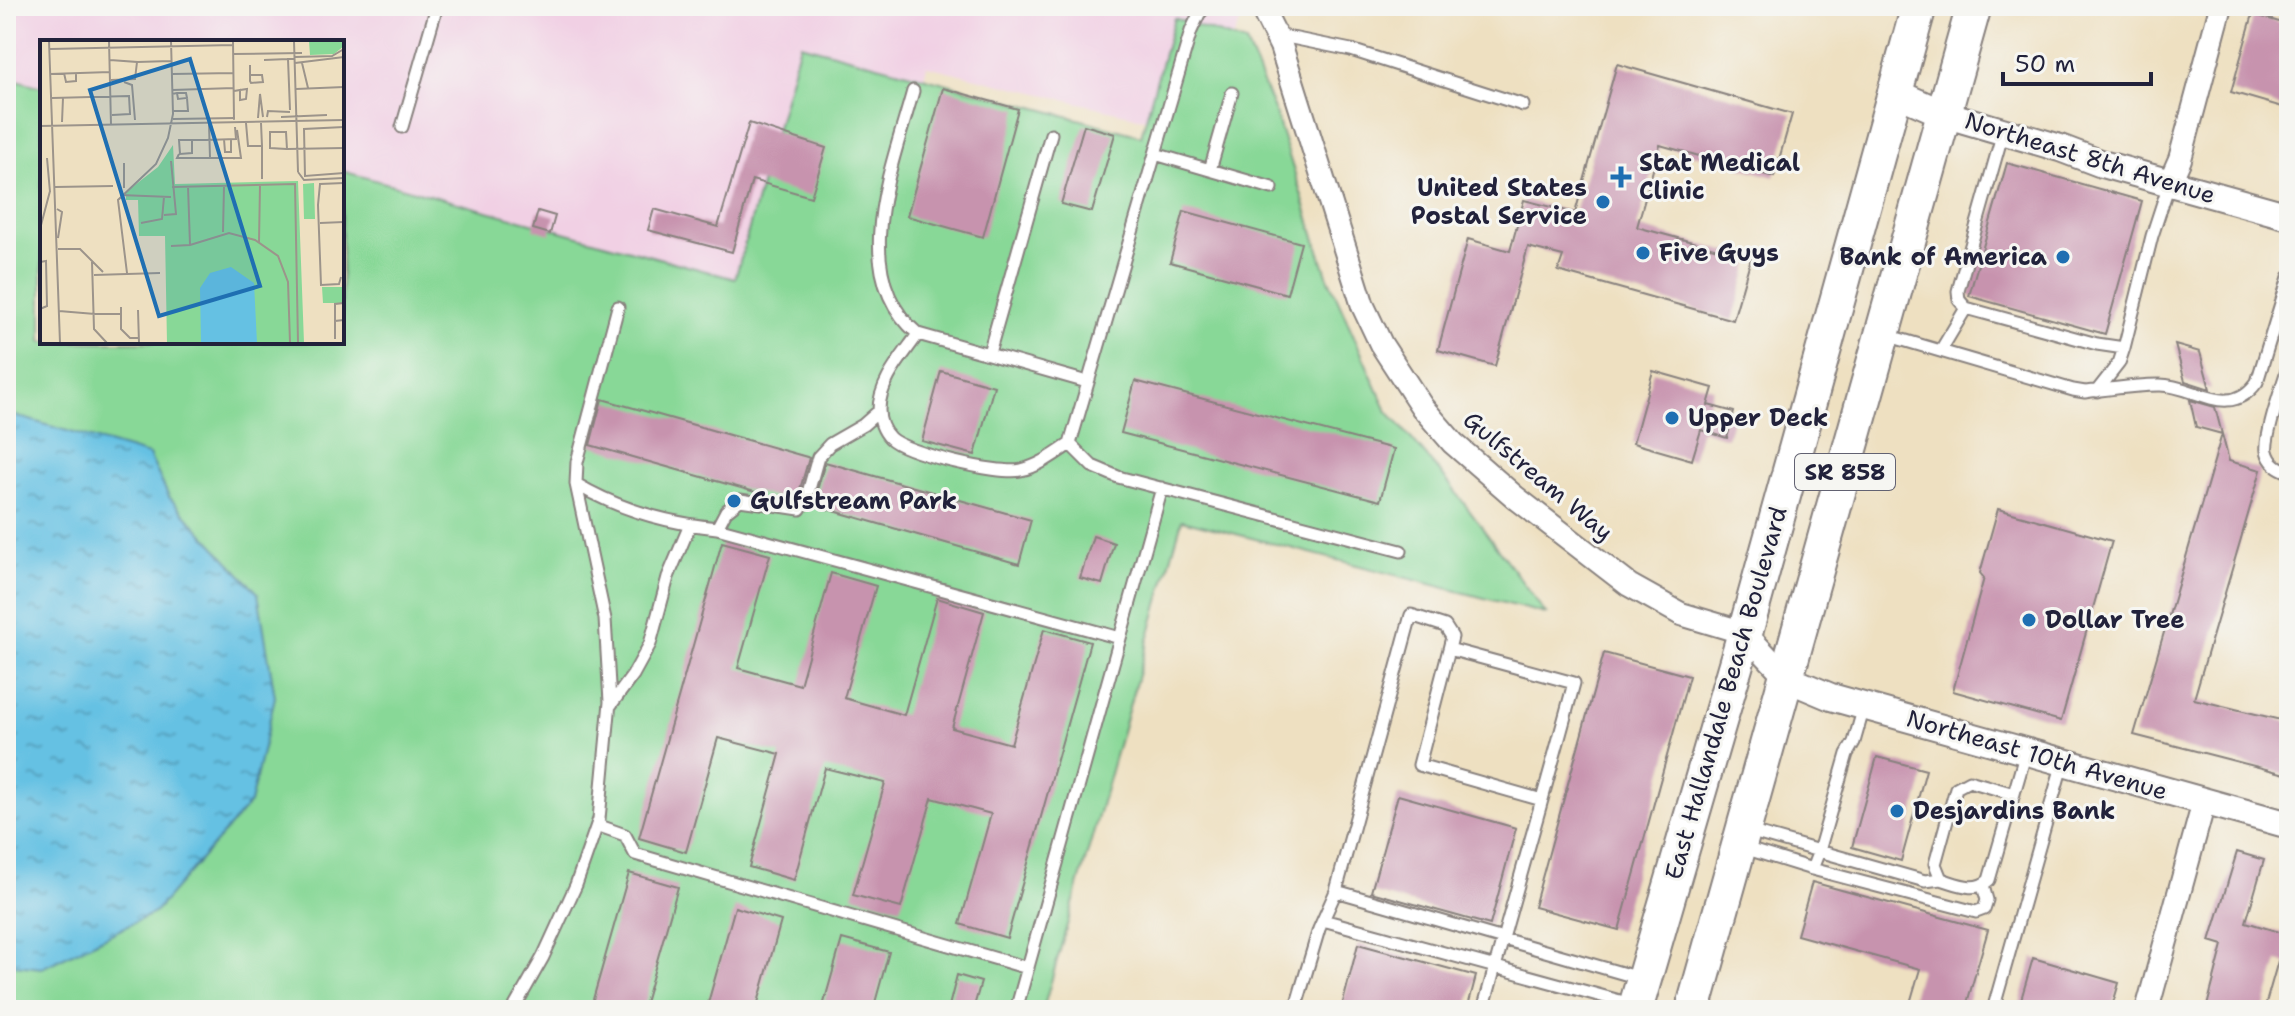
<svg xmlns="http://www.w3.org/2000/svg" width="2295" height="1016" viewBox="0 0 2295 1016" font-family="'Shantell Sans',sans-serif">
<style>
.built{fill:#f1d0e4;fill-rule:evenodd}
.grass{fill:#88d897;stroke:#557d69;stroke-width:2}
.water{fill:url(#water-ripples);stroke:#44728f;stroke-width:2}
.building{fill:#c793ae}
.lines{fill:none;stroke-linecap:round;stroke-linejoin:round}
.service-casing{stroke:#88817e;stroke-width:15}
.minor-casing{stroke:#88817e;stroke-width:26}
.tertiary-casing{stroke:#88817e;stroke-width:30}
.primary-casing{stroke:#88817e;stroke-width:38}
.service{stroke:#fff;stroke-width:11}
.minor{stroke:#fff;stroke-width:22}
.tertiary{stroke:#fff;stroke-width:26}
.primary{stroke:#fff;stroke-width:34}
.poi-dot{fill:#1f6fb2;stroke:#f6f6f2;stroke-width:3}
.labels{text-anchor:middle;stroke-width:6;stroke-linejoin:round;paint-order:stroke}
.shield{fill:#f6f6f2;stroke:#626272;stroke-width:2}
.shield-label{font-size:22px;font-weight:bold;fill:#22223b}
.street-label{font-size:24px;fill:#22223b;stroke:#f6f6f2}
.poi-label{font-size:24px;font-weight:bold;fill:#22223b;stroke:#f6f6f2;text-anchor:start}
.inset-road{fill:none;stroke:#9c948b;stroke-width:2}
.view{fill:#1f6fb2;fill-opacity:0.15;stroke:#1f6fb2;stroke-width:4}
.inset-edge{fill:none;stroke:#22223b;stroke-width:4}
</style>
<defs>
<pattern id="water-ripples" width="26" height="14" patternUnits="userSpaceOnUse" patternTransform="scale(2)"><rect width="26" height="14" fill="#65c1e3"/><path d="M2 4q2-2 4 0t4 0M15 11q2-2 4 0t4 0" fill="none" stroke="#539cb9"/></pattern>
</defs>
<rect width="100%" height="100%" fill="#f6f6f2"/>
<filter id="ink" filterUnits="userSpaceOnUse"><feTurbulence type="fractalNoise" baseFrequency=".0125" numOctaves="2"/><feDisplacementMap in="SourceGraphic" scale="16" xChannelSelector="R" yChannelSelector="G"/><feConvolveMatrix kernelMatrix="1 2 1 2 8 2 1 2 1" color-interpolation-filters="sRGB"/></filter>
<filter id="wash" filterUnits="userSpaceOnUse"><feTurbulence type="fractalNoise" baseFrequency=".006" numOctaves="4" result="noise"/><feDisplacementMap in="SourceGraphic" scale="32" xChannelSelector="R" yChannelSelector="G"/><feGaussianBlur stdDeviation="1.8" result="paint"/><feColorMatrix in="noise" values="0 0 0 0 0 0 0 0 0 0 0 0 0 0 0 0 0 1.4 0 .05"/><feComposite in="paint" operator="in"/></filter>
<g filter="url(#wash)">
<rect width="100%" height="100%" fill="#eee0c1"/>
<path class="built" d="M6 6H1249L1187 129 927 66 839 410 498 1010H6ZM42 42H342V342H42Z"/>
<path class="grass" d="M1174 18 1246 43 1275 112 1327 275 1386 409 1449 483 1546 614 1182 520 1043 1010H6V77L42 87V342H342V171L735 279 800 44 1141 136Z"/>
<path class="water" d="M6 413 149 455 169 497 258 593 275 697 250 803 154 913 42 968 6 964Z"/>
<g id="blocks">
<path class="building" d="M2253 14 2289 25V109L2231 92Z
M1617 64 1792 114 1774 177 1660 145 1637 227 1751 258 1733 320 1558 271 1563 256 1528 247 1495 366 1438 350 1468 239 1510 251 1524 200 1575 213Z
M943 88 1018 109 983 237 907 216Z
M749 123 826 148 811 197 752 180 732 252 648 230 654 209 718 227Z
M1084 125 1115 134 1092 212 1061 204Z
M2007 163 2142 201 2105 334 1969 296Z
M538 211 555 216 550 234 533 229Z
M1184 211 1301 243 1287 294 1170 262Z
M2175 345 2200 352 2210 389 2185 381Z
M941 371 994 386 975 455 922 441Z
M1653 371 1713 388 1708 405 1734 412 1727 438 1701 430 1692 460 1633 443Z
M1135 381 1394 449 1380 501 1121 433Z
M602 399 807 457 809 458 798 496 796 500 769 496 590 445Z
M2190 400 2215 407 2222 434 2196 427Z
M2222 434 2229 461 2261 470 2194 699 2289 722V775L2134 735Z
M825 462 1031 520 1019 564 813 505Z
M1998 509 2112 541 2061 721 1953 691 1984 578 1980 573Z
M1093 536 1114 543 1102 584 1080 578Z
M722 542 770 555 738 668 800 685 831 573 876 586 844 698 904 715 937 598 984 612 952 728 1011 744 1044 629 1090 642 1007 938 960 924 991 814 932 798 901 908 853 895 885 783 825 768 794 880 749 867 780 754 718 738 686 852 639 838Z
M1604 653 1689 676 1619 930 1534 907Z
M1877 757 1926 770 1901 861 1852 847Z
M1398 795 1516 828 1490 925 1371 892Z
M2237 852 2264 860 2246 922 2289 935V964L2278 961 2264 1010H2206L2223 945 2210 941Z
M629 873 678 887 643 1010H590Z
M1812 882 1988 930 1965 1010H1908L1920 969 1797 935Z
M735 907 781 921 756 1010H706Z
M842 939 889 952 873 1010H822Z
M1358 944 1476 976 1467 1010H1341Z
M2033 958 2119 983 2111 1010H2018Z
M957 975 981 982 973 1010H948Z"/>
</g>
</g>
<g filter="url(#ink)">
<use href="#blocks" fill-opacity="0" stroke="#88817e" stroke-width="2"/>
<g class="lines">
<defs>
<path id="service" d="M1277 35 1351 50 1523 105
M913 91C893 165 846 274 918 334L1087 382
M402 127 437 6
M2003 132 1958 291 1959 300 1966 308 2097 344 2124 348 2152 236 2169 184
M1155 154 1272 188
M1210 170 1232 93
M618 307 577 462 576 484C620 510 666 523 717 528L1120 638
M918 334C903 356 879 382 879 410 879 420 883 431 890 438 905 453 999 475 1021 470 1039 466 1054 455 1070 444L1092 466 1118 477 1401 551
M1886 335 2073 390 2085 392C2110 389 2135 385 2160 385 2195 385 2229 421 2257 382L2289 277
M1941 350 1966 308
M989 353 1051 134
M2289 364C2284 381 2264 437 2267 451 2270 463 2278 468 2289 472
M2097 391 2119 363 2124 348
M1070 444 1191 31 1199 14 1206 6
M717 528 726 511 740 500 800 509 806 500 818 457 830 444 863 425 879 411
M610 706 633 675 650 644 668 577 690 525
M1864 707 1854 742 1847 754 1819 851 1925 881 1941 879
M2014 794 1969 781 1956 788 1935 864 1941 879C1958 884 1975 893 1989 880L2026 752
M597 825 625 835 635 854 1028 968
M1745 830 1819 851 1812 869
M1741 847 1812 869 1976 912 1984 909 1987 900 1983 886
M1336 891 1639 978
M1323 920 1631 1004
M513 1010 543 957 576 885 599 819 610 702 605 619 576 484
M1016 1010 1162 488
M1295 1010 1319 929 1336 891 1411 615 1445 626 1452 637 1449 649
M1483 1010C1513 901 1545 792 1574 683L1449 649 1419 765 1542 800
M1993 1010 2063 762"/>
<path id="minor" d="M1261 6 1281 46 1363 306 1381 344 1422 407 1453 443 1515 497 1629 585 1681 614 1745 633 1788 679
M2169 184 2180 159 2221 6
M2147 1010 2204 802"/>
<path id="tertiary" d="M1894 92 1944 114 2060 148 2102 164 2289 216
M1788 679 1831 697 2289 825"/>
<path id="primary" d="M1635 1010 1745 633 1919 6
M1693 1010 1974 6"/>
</defs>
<use href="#service" class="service-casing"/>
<use href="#minor" class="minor-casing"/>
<use href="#tertiary" class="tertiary-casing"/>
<use href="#primary" class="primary-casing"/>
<use href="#service" class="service"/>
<use href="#minor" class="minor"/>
<use href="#tertiary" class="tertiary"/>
<use href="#primary" class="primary"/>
</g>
</g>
<g class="poi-dot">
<path d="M1617 165h8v8h8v8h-8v8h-8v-8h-8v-8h8z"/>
<circle cx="1603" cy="202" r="8"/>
<circle cx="1643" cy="253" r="8"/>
<circle cx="2063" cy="257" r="8"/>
<circle cx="1672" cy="418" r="8"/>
<circle cx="734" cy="501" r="8"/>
<circle cx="2029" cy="620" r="8"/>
<circle cx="1897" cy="811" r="8"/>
</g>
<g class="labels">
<rect class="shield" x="1795" y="454" width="100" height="36" rx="6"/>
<g class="shield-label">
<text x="1845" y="480">SR 858</text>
</g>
<g class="street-label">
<text transform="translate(2090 158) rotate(17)" y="8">Northeast 8th Avenue</text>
<text transform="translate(1538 476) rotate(40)" y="8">Gulfstream Way</text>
<text transform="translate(1726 693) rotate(-74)" y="8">East Hallandale Beach Boulevard</text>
<text transform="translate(2037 755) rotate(16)" y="8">Northeast 10th Avenue</text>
</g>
<g class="poi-label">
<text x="1639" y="171">Stat Medical<tspan x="1639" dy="28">Clinic</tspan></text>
<text x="1587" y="196" text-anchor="end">United States<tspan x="1587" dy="28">Postal Service</tspan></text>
<text x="1659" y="261">Five Guys</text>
<text x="2047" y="265" text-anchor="end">Bank of America</text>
<text x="1688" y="426">Upper Deck</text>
<text x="750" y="509">Gulfstream Park</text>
<text x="2045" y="628">Dollar Tree</text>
<text x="1913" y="819">Desjardins Bank</text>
</g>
</g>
<g transform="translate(40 40)">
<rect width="304" height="304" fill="#eee0c1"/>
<path d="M269 1H304V6L294 14 270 15ZM133 105 135 144 258 141 264 303H127L125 196H99L98 160H86V152L118 127ZM274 143 275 179H264L263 144Z" fill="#88d897"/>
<path d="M282 247H304V263H283Z" fill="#88d897"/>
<path d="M191 227 214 243 217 303H161L160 248 170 233Z" fill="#65c1e3"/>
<path class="inset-road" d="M9 1 20 303M69 1 71 85M193 1 194 80M254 1 258 132M10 9 193 5M193 14 262 13M255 17 292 16 304 9M70 20 97 22 95 39 71 40M224 20 248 19M97 22 131 21M255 23 304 17M262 23 268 48M210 25V41L211 43 223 42 222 35H210M24 33 26 42 36 41V33M10 34 70 32M132 34 194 33M84 42 92 45 95 80M256 49 304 47M132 50 194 48M194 51 200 50V60L206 59 207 49 200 50M132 54 137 53H146L147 58 138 59 137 53M12 58 89 56 90 74 72 75M250 70 248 19H255M133 71H148L147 58M227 77 228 71 250 72M241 77 287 75M218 78 220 54 223 77M133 79 195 78M22 82 23 58M206 83 208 106H222L221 83M169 84 170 118M0 86 304 80M304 87 264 89 265 136 304 133M184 99 185 112H191V99M152 100V113L140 114 139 100H166L196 99 195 87M247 109 230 108V92H246L247 109 304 108M139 114 137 118H201L197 90M7 118 10 152M84 123V148M258 132 264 140 304 138M222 139V106M15 147 73 146M132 147 255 144 258 303M80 155 131 157M17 169 22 172 18 198M124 175 136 174 131 121M101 183 122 179 124 157M280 183 304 182M0 189 10 151M183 192 184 146M219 202 220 145M150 205 189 193 215 200 238 216 248 242 250 303M131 206 150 205 148 146M18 209H40L63 232M0 222 6 221 7 266 0 269M52 222 54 289 67 303M87 233 78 160 116 124 128 98 133 74 131 1M54 235 120 233M301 237 299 244 281 245 278 165 280 144 304 143M81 267V289L90 298H99M98 270 99 303M19 271 55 274M55 274H80M295 281V264L304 263M295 299V281L304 280"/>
<path class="view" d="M150 19 220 246 119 276 50 50Z"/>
<rect width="304" height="304" class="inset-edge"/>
</g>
<rect width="2295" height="1016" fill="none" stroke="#f6f6f2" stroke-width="32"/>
<path d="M2003 72v12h148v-12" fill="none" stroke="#22223b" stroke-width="4"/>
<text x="2015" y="72" font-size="24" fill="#22223b" stroke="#f6f6f2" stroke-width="6" paint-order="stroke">50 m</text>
</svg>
